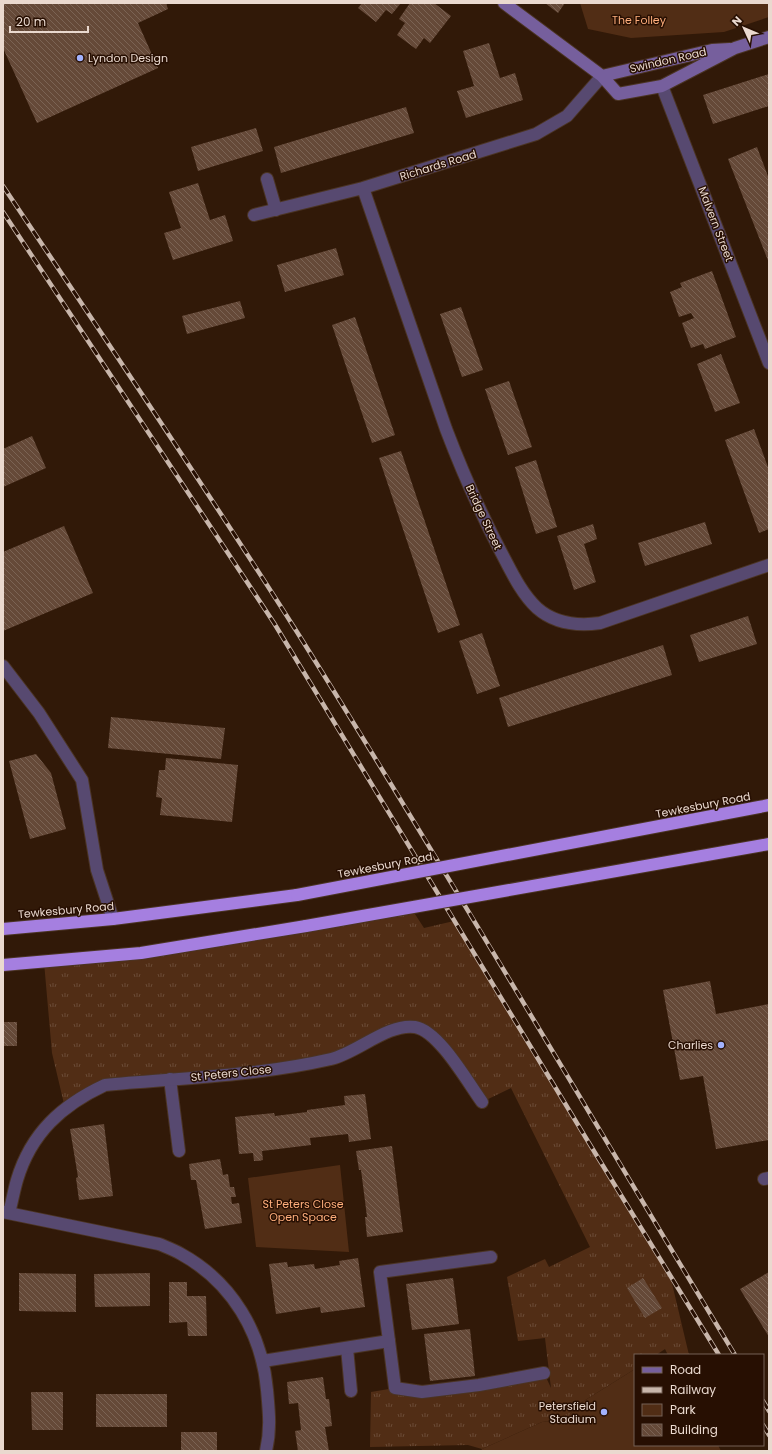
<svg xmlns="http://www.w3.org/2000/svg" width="772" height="1454" viewBox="0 0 772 1454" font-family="Poppins,sans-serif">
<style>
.grass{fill:url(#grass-tufts)}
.park{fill:#512d15}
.building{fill:url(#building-back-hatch)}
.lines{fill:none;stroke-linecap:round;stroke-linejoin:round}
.lane-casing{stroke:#4b3424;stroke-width:14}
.street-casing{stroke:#4b3424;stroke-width:14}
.secondary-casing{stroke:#4b3424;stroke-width:14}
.highway-casing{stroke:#4b3424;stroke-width:14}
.lane{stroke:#574970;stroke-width:12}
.street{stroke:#574970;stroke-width:12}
.secondary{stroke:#765f9d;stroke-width:12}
.highway{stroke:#a57fe0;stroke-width:12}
.rail-casing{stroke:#c8b6ab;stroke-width:4.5}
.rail{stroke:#270f02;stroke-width:3;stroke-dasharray:9;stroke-linecap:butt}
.highway-bridge-casing{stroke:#4b3424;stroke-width:14;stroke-linecap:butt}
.highway-bridge{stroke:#a57fe0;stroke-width:12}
.poi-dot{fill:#a2b2fd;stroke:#270f02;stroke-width:1.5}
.labels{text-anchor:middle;stroke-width:3;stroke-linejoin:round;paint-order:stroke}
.park-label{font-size:11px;fill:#feae7c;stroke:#270f02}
.poi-label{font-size:11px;fill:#ead9cf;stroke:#270f02;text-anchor:end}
.street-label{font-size:11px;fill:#ead9cf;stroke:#270f02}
</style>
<defs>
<pattern id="grass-tufts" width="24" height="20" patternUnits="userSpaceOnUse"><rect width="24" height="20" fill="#512d15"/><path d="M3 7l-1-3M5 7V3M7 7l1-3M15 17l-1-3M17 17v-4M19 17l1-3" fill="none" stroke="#6a4b36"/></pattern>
<pattern id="building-back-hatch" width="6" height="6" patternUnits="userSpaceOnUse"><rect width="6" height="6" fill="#654938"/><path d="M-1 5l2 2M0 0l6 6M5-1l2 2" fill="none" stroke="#7b6354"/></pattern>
</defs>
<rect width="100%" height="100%" fill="#311908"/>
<path class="grass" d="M411 908 424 928 454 921 670 1275 689 1355H668L665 1349 656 1355H635V1369L579 1404 566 1419 542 1422 482 1449 468 1445 370 1447 371 1392 395 1388 422 1392 544 1373 551 1388 545 1338 518 1341 507 1277 545 1259 549 1267 590 1247 511 1088 482 1102 447 1053 415 1027 334 1058 105 1085 65 1108 52 1053 44 962Z"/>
<path class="park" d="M580 3H769V17L724 32 631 38 588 29Z
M340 1165 349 1252 256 1247 248 1178Z
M635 1369V1445H718L721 1451H481L482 1449 542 1422 566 1419 579 1404Z"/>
<path class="building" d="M3 3H166L168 9 138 23 158 68 37 123 3 48Z
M362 3H401L392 14 386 10 376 22 358 8Z
M410 3H434L451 16 430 43 424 38 416 49 397 35 405 23 399 19Z
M545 3H565L558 13Z
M489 43 500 78 515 73 523 100 466 118 457 91 474 86 463 51Z
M769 74V106L713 124 703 95Z
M406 107 414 133 281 173 274 147Z
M256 128 263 151 198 171 191 147Z
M757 147 769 179V263L728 159Z
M198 183 210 220 225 215 233 241 173 260 164 233 181 228 169 192Z
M336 248 344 275 285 292 277 265Z
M712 271 736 337 705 349 703 344 691 348 682 323 694 318 691 313 679 317 670 292 682 287 680 283Z
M240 301 245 318 187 334 182 316Z
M461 307 483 370 462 377 440 314Z
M355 317 395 435 372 443 332 325Z
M721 354 740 403 715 412 697 364Z
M509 381 532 447 508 455 485 389Z
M754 429 769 470V529L759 533 725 440Z
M32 436 46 468 3 487V449Z
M401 451 460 625 438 633 379 458Z
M536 460 557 527 536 534 515 467Z
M705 522 712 544 645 566 638 543Z
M593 524 597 539 584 544 596 582 574 590 557 536Z
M64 526 93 593 3 631V552Z
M748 616 757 644 699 662 690 635Z
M482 633 500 686 477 694 459 641Z
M663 645 672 675 508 727 499 698Z
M111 717 225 728 221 759 108 748Z
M36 754 51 773 66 829 30 839 9 761Z
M166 758 238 765 232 822 160 815 162 798 156 797 159 770H165Z
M710 981 716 1014 769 1004V1140L716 1149 703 1076 680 1080 663 990Z
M3 1022H17V1046H3Z
M365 1094 371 1139 349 1142 348 1134 310 1138 311 1145 262 1151 263 1160 259 1161H254L253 1153 239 1154 235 1117 274 1113 275 1116 307 1112V1110L345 1105 344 1096Z
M104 1124 113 1196 79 1200 76 1178 78 1177 70 1129Z
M392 1146 403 1232 367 1237 365 1217H367L365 1201 361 1170H359L356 1151Z
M220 1159 223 1175 228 1174 230 1187H234L236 1197H231L232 1204 239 1203 242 1223 205 1229 196 1180H191L189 1164Z
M358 1258 365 1307 321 1313 320 1307 276 1314 269 1264 287 1262 288 1267 314 1264 315 1269 340 1265 339 1261Z
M769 1272V1337L740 1289Z
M19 1273 76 1274V1312L19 1311Z
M150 1273V1306L95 1307 94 1274Z
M453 1278 459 1324 412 1330 406 1284Z
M643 1278 662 1308 645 1318 627 1288Z
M169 1282H187V1296H206L207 1336H188L187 1322 169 1323Z
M470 1329 475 1376 430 1381 424 1334Z
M323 1377 326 1399H329L332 1426 325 1427 329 1451H298L295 1431 301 1430 298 1403 289 1404 287 1382Z
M31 1392H63V1430H32Z
M96 1394H167V1427H96Z
M181 1432H217V1451H181Z"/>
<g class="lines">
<defs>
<path id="lane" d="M3 666 39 713 82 780 97 870 113 919
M170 1079 179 1151
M764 1179 769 1178
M389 1341 395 1388 422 1392 479 1385 544 1373
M347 1348 351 1391"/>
<path id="street" d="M662 86 769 363
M267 179 276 210
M363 188 446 429C462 471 480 512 501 552 511 571 521 593 537 608 555 624 578 626 600 623L769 565
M254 215 363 188 536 134 567 116 602 76
M3 1212 159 1244C166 1247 174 1250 181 1254 232 1282 262 1333 267 1390 269 1412 271 1429 266 1451
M9 1213C12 1202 14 1190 17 1180 31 1133 62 1105 105 1085 180 1078 257 1076 331 1059 357 1053 388 1023 415 1027 439 1031 468 1083 482 1102
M263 1361 389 1341 380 1272 491 1257"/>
<path id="secondary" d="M504 3 602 76 618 94 662 86 735 48 769 37
M602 76 712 50 730 49"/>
<path id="highway" d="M759 807 769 805
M3 929 113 919 297 895
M3 965 141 953 306 926"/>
</defs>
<use href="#lane" class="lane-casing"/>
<use href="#street" class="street-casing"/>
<use href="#secondary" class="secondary-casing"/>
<use href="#highway" class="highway-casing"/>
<use href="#lane" class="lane"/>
<use href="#street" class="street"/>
<use href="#secondary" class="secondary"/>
<use href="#highway" class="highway"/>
<defs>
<path id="rail" d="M3 186C102 334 202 482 297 632 447 871 589 1114 735 1355
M3 212 274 623 589 1143 719 1355
M763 1401 769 1411
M763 1425 769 1435"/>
</defs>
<use href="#rail" class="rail-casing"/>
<use href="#rail" class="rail"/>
<defs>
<path id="highway-bridge" d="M297 895 759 807
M306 926 769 844"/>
</defs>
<use href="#highway-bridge" class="highway-bridge-casing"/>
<use href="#highway-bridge" class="highway-bridge"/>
</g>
<g class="poi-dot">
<circle cx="80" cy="58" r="4"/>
<circle cx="721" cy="1045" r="4"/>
<circle cx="604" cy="1412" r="4"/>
</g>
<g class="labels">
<g class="park-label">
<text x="639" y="24">The Folley</text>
<text x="303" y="1208">St Peters Close<tspan x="303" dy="13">Open Space</tspan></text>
</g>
<g class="poi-label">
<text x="88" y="62" text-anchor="start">Lyndon Design</text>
<text x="713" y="1049">Charlies</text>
<text x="596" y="1410">Petersfield<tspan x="596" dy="13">Stadium</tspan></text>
</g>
<g class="street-label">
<text transform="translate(668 60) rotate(-13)" y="4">Swindon Road</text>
<text transform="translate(438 165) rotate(-17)" y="4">Richards Road</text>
<text transform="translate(716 224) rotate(69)" y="4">Malvern Street</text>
<text transform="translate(484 517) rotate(65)" y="4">Bridge Street</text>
<text transform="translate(703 805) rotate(-11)" y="4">Tewkesbury Road</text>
<text transform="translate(385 865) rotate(-11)" y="4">Tewkesbury Road</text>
<text transform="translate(66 910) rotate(-5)" y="4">Tewkesbury Road</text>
<text transform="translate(231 1073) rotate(-6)" y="4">St Peters Close</text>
</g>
</g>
<rect width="772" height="1454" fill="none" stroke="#ead9cf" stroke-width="8"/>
<rect x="634" y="1354" width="130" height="92" fill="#270f02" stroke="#756054"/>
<rect x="642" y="1367" width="20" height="6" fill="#765f9d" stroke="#756054"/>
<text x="670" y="1374" font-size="12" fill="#ead9cf">Road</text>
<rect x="642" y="1387" width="20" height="6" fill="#c8b6ab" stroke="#756054"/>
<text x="670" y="1394" font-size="12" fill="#ead9cf">Railway</text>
<rect x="642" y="1404" width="20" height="12" fill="#512d15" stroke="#756054"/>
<text x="670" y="1414" font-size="12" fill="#ead9cf">Park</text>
<rect x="642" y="1424" width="20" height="12" fill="url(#building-back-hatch)" stroke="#756054"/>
<text x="670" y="1434" font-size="12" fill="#ead9cf">Building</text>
<g transform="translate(744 28) rotate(314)" stroke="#270f02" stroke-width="3" paint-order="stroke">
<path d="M0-3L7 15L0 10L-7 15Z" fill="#ead9cf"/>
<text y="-6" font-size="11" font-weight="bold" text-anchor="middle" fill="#ead9cf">N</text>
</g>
<path d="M10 26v6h78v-6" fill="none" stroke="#ead9cf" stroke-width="2"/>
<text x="16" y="26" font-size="12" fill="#ead9cf" stroke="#270f02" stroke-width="3" paint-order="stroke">20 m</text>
</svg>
